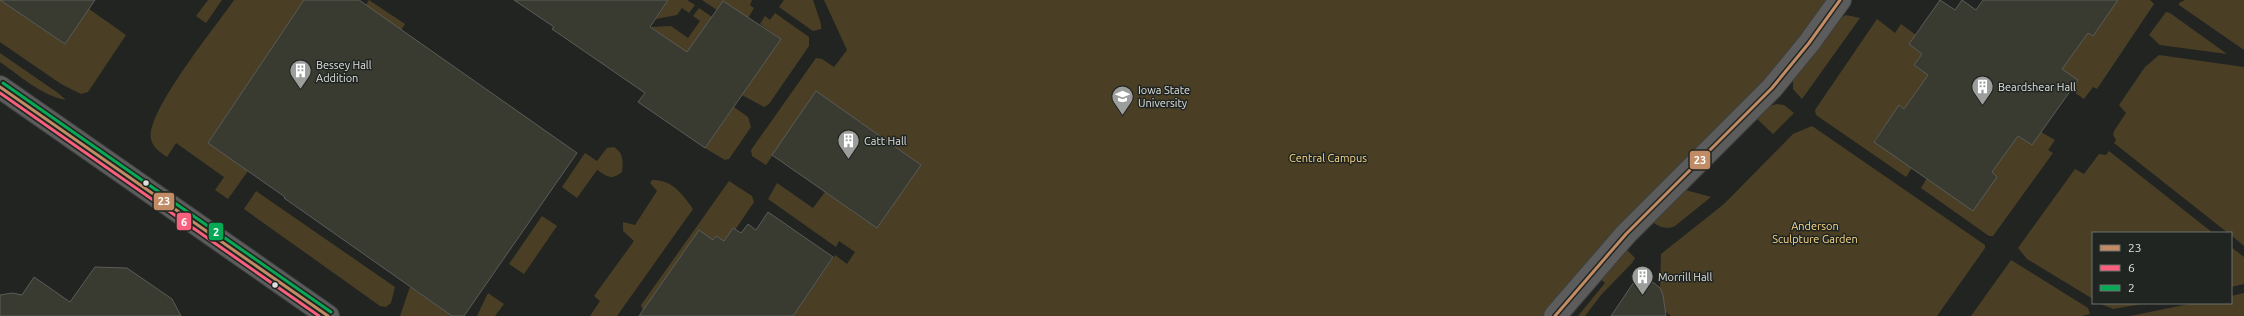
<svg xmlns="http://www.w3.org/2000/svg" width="2244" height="316" viewBox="0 0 2244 316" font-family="Ubuntu,sans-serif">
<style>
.green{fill:#4a3f25}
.building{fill:#393b31;stroke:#5b5c5a}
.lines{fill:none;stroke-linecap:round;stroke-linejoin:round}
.street-casing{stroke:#3d3f3e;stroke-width:24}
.street{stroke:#5b5c5b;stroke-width:22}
.bus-1-casing{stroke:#212521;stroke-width:6}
.bus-2-casing{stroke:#212521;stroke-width:6}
.bus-3-casing{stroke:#212521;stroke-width:6}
.bus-1{stroke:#c18c65;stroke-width:3}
.bus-2{stroke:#f8607d;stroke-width:3}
.bus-3{stroke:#06aa56;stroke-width:3}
.bus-dot{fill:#dde0de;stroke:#212521;stroke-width:1.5}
.labels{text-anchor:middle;stroke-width:3;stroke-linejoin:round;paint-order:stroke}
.poi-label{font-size:11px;fill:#dde0de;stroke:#212521;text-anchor:start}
.park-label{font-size:11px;fill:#fcda89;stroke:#212521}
.line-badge{stroke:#212521;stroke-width:1.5}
.badge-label{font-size:11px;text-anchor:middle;font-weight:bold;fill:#fff}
</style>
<rect width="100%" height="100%" fill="#222422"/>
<path class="green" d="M0 0 65 44 89 9 126 35 88 92 81 94 61 84 0 42Z
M208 0H222L206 23 196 16Z
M234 0H304L208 143 248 171 228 199 215 190 224 177 176 143 167 157C160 152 153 148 151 139 145 113 217 25 234 0Z
M369 0 405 24 395 39 366 5Z
M668 0H687L695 5 689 13 682 8 677 15 656 19Z
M702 0H752L750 5 754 8 748 18 723 1 717 10Z
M784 0H813L821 24V29L813 31 779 7Z
M824 0H1840L1555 316H793L835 255 847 264 855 252 839 241 836 247 768 199 777 183 813 208 825 192 877 228 921 165 816 91 766 165 752 156 751 150 816 58 822 59 834 67 847 50Z
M2116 0H2150L2154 4 2097 89 2093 87 2084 99 2071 90 2062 69 2088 33 2093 36 2117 1Z
M2185 0H2244V50L2179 5V3Z
M699 8 712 17 687 53 651 27 671 26 688 38 700 21 693 16Z
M2166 12 2170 13 2227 54 2160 45 2149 35Z
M775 13 809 37V46L769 104 764 107 742 95 781 39 760 24 765 16 770 20Z
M1846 15 1860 18 1802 99 1793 89V79L1839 19Z
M1877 19 1895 33 1901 24 1916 35 1909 44 1922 54 1914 65 1928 75 1904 109 1899 106 1874 141 1912 168 1906 177 1816 115 1815 110Z
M0 53 58 93 66 100C42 96 19 75 0 62Z
M2159 55 2244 67V246L2231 235V233H2228L2114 143 2116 140 2113 135 2114 131 2126 113 2119 105 2145 67Z
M1777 104 1784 105 1794 113 1773 134 1755 117 1769 106Z
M734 107 748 117 751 127 729 159 725 160 705 148Z
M1812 126 1985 245V248L1937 316H1671L1662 309 1664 300 1660 288 1661 254 1724 204 1793 134Z
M2041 132 2055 140 2048 150 2053 153 1993 236H1989L1921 188 1927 178 1973 211 1997 177 1992 172 2018 136 2032 145Z
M614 147C624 153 623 162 622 172 611 181 607 176 597 170L577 198 562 187 585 153 597 161 607 148Z
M2109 151 2213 233H2093V299L2027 259 2018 248 2075 169 2084 174 2099 154 2106 155Z
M652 180C671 179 683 194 693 209L617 316H590L600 301 594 296 634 241 623 231V222L635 225 657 191 650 183Z
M729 181 752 196 754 202 735 230 733 228 724 241 716 236 643 311 641 305Z
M1682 189 1711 197 1675 226C1666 230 1660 227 1652 222Z
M256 191 395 287 391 303 386 307 380 306 244 209Z
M542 216 557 226 524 274 509 264Z
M2231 247 2244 257V284L2231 287Z
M1625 248 1635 258 1632 263 1601 295 1585 316H1578L1605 283 1597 276Z
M2011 260 2088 308 2090 314 2082 316H1971Z
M410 287 452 316H400Z
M488 293 504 304 495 316H477Z
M2244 293V316H2130L2194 303H2231V296Z
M2099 303H2148L2113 309Z"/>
<path class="building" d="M0 0H95L65 44Z
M304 0H359L577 153 464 316H452L284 198 285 197 208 143Z
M514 0H668L650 27 687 52 723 1 781 39 705 148 638 102 645 93 552 29 554 27Z
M1940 0 1955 10 1962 0 1976 10 1983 0H2118L2093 36 2088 33 2062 69 2078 80 2032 145 2018 136 1992 172 1997 177 1973 211 1874 142 1899 105 1904 109 1928 75 1914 65 1922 54 1909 44Z
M816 91 921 165 877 228 772 155Z
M768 212 833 257 793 316H639L699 230 713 240 716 236 724 241 733 228 741 233 748 224 756 230Z
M95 267 127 268 172 299 181 316H0V295L12 293 22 295 34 277 70 302Z
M1639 280 1654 283 1660 288 1663 295 1666 316H1611L1634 282Z"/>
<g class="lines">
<defs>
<path id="street" d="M0 87 328 316
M1555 316 1626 234 1772 88 1809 43 1840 0"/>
</defs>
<use href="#street" class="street-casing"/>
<use href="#street" class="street"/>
<defs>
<path id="bus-1" d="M0 87 328 316
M1555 316 1626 234 1772 88 1809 43 1840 0"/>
<path id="bus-2" d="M0 93 319 316"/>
<path id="bus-3" d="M3 83 331 312"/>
</defs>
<use href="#bus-1" class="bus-1-casing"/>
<use href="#bus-2" class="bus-2-casing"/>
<use href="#bus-3" class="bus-3-casing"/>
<use href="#bus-1" class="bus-1"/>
<use href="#bus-2" class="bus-2"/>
<use href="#bus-3" class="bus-3"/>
</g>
<defs>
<symbol id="building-pin" viewBox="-11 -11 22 30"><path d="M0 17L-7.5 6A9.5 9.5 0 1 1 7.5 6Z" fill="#9c9e9c" stroke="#212521"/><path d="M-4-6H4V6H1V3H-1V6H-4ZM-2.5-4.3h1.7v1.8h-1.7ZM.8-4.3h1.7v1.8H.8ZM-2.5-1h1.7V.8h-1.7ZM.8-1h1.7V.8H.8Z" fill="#fff"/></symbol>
<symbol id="university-pin" viewBox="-11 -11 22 30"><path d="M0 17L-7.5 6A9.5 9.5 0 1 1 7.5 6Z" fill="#9c9e9c" stroke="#212521"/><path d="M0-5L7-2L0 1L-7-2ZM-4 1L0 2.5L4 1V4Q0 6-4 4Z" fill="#fff"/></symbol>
</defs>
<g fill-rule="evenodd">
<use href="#building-pin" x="288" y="58" width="25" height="34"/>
<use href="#building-pin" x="1970" y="74" width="25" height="34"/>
<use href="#university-pin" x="1110" y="84" width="25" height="34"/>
<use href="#building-pin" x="836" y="128" width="25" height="34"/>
<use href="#building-pin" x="1630" y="264" width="25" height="34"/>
</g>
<g class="bus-dot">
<circle cx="146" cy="183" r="3.5"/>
<circle cx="275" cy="285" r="3.5"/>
</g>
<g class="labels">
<g class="poi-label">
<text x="316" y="69">Bessey Hall<tspan x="316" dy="13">Addition</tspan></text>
<text x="1998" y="91">Beardshear Hall</text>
<text x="1138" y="94">Iowa State<tspan x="1138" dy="13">University</tspan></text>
<text x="864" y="145">Catt Hall</text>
<text x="1658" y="281">Morrill Hall</text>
</g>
<g class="park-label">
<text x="1328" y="162">Central Campus</text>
<text x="1815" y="230">Anderson<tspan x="1815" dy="13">Sculpture Garden</tspan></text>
</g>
</g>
<g class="line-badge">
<rect x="1689" y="150" width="22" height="20" rx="4" fill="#c18c65"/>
<rect x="153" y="192" width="22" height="19" rx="4" fill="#c18c65"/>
<rect x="176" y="212" width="16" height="19" rx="4" fill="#f8607d"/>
<rect x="208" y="222" width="16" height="19" rx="4" fill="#06aa56"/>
</g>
<g class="badge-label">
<text x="1700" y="164">23</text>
<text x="164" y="205">23</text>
<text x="184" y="226">6</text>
<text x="216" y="236">2</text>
</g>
<rect x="2092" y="232" width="140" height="72" fill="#212521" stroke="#6c706d"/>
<rect x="2100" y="245" width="20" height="6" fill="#c18c65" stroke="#6c706d"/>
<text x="2128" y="252" font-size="12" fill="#dde0de">23</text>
<rect x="2100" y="265" width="20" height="6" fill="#f8607d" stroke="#6c706d"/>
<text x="2128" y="272" font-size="12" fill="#dde0de">6</text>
<rect x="2100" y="285" width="20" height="6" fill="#06aa56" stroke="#6c706d"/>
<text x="2128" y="292" font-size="12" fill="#dde0de">2</text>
</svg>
